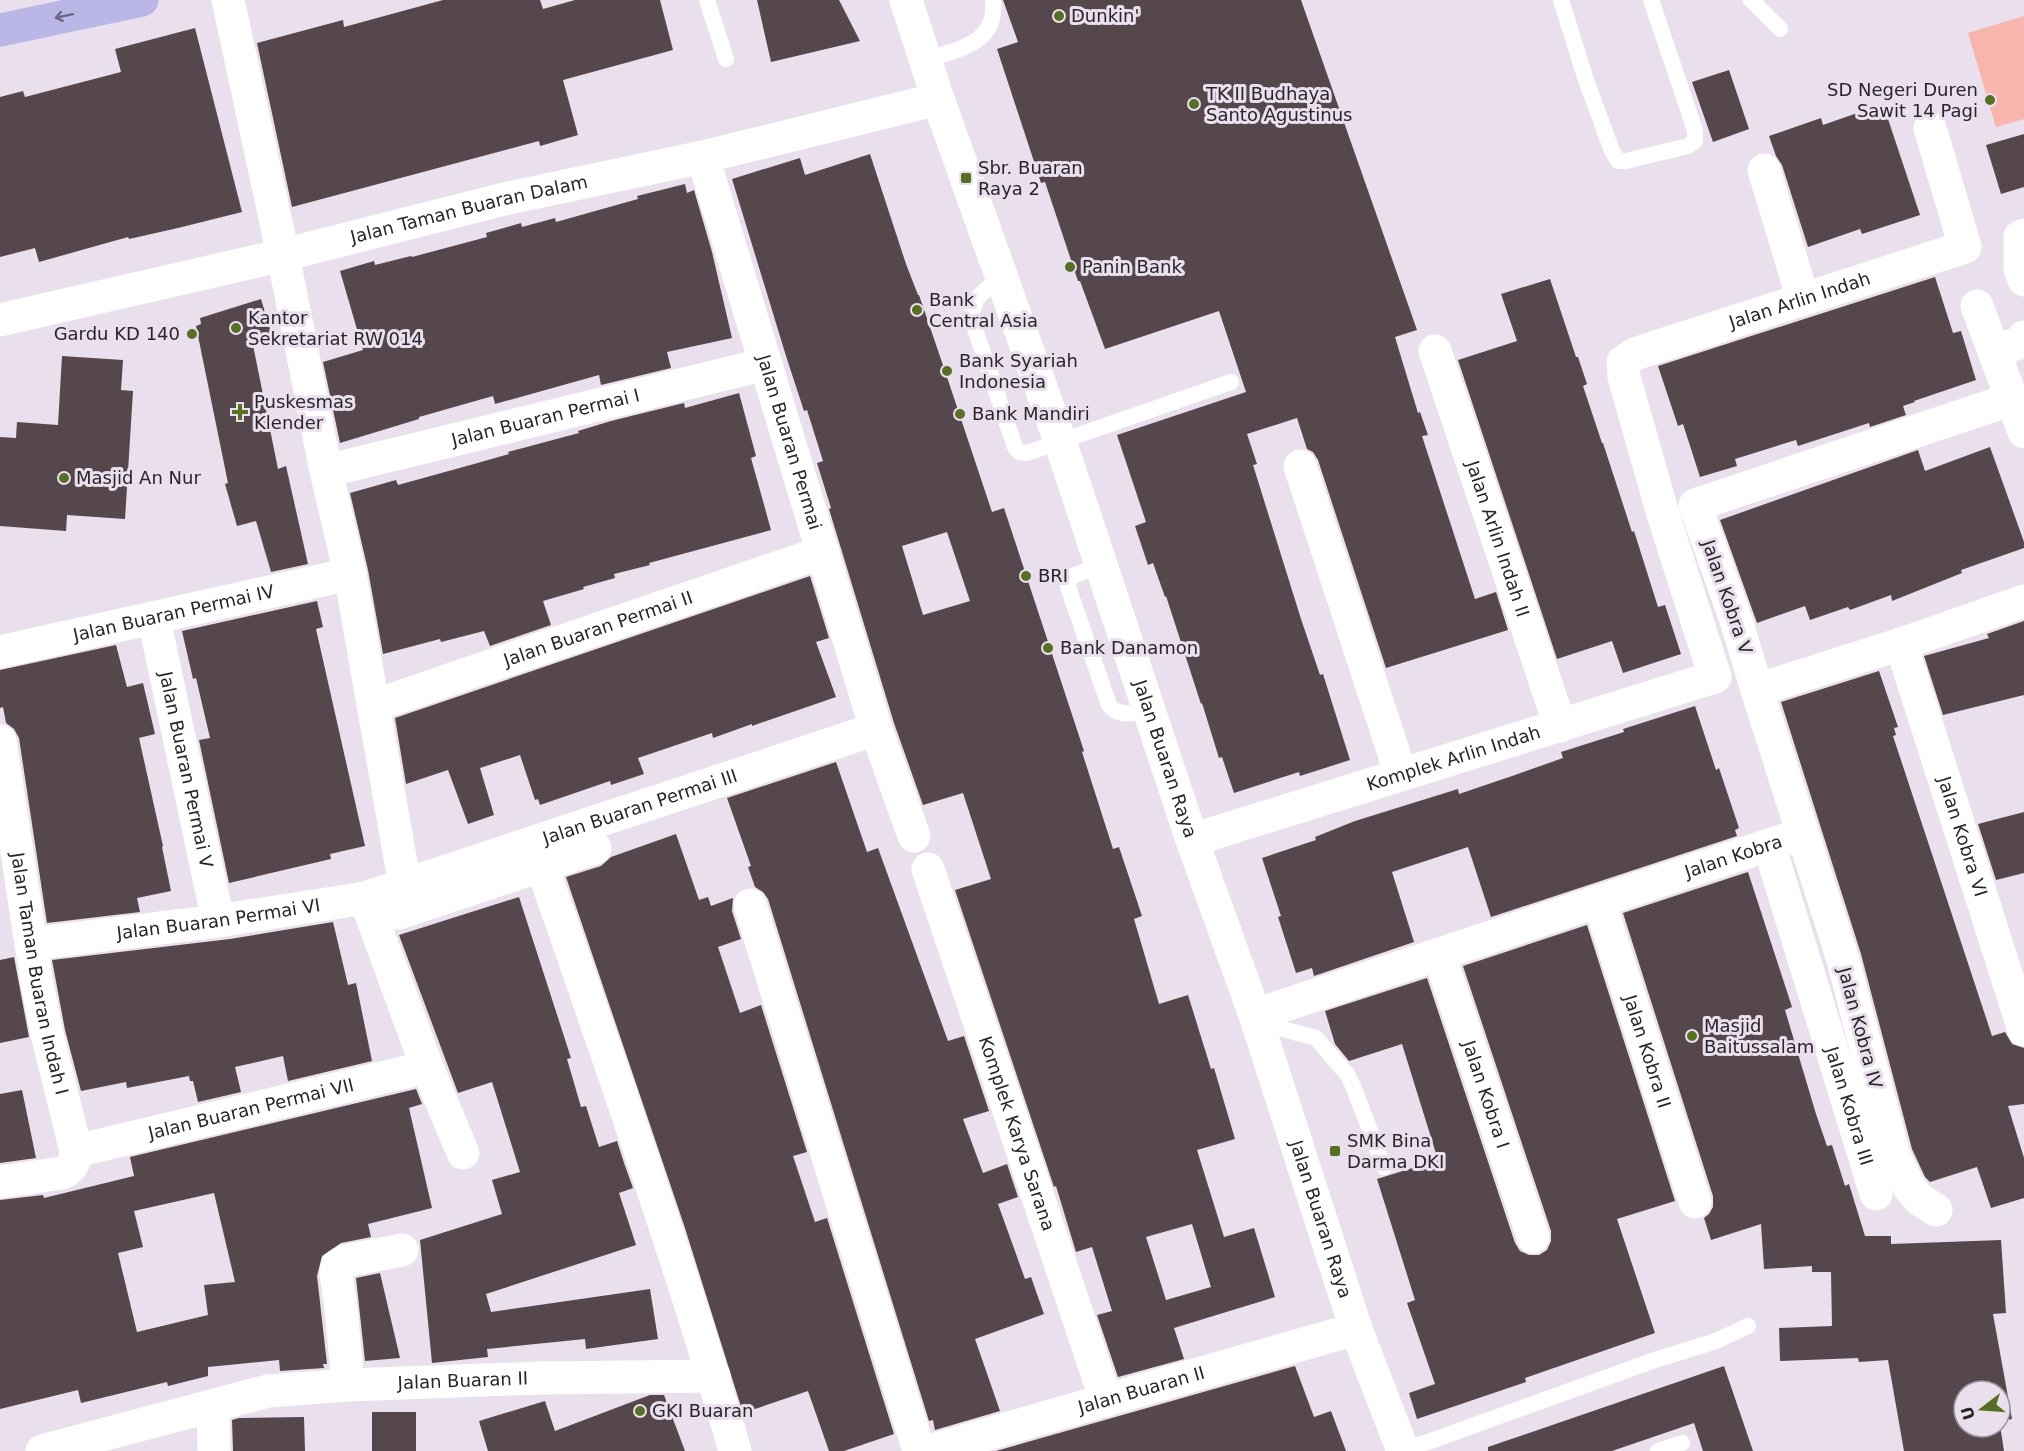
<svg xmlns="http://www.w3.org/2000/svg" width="2024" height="1451" viewBox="0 0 2024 1451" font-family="'DejaVu Sans',sans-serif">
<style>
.green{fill:#f7b5ad}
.building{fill:#55474c;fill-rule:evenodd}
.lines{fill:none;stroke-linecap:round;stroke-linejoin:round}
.service{stroke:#fff;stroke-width:16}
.minor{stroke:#fff;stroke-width:33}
.tertiary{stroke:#fff;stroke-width:33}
.primary{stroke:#bab6e5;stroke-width:33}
.oneway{stroke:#6a667e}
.poi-dot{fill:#557024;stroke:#eadfec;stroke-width:2}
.labels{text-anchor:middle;stroke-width:6;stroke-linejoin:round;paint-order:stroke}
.poi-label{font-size:18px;fill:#29252a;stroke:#eadfec;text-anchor:start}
.street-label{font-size:18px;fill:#29252a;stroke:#eadfec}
</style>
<rect width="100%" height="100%" fill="#eadfec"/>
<path class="green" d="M2024 16V119L1996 127 1968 33Z"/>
<path class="building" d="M443 0H540L543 9 575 0H660L673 50 563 80 578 135 540 146 539 141 292 207 257 43 343 20 344 27Z
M757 0H839L860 41 771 62Z
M1003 0H1301L1417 330 1395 337 1418 413 1420 412 1428 435 1422 436 1475 599 1496 592 1508 630 1386 668 1318 460 1313 452 1307 449 1297 418 1247 434 1257 464 1253 465 1301 619 1320 675 1323 674 1350 760 1300 776 1299 772 1234 793 1222 757 1219 758 1202 703 1201 704 1166 596 1165 597 1153 563 1148 565 1135 526 1146 522 1117 435 1246 392 1219 311 1105 349 1080 281H1078L1045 182 1041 183 997 49 1018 42Z
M195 28 242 212 178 228 129 239 128 237 39 262 35 248 0 257V97L23 91 25 97 121 72 115 49Z
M1729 70 1749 129 1713 142 1692 82Z
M1883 104 1920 215 1862 234 1860 229 1808 247 1782 165 1776 156 1769 136 1821 118 1823 125Z
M2024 134V187L2001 194 1986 145Z
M870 154 906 264 918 295H919L945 371 992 512 1004 508 1084 751 1082 752 1113 849 1119 847 1142 916 1134 919 1159 1004 1188 995 1211 1069 1214 1068 1235 1139 1197 1150 1224 1237 1254 1228 1275 1297 1174 1328 1184 1359 1118 1377 1097 1315 1112 1311 1092 1247 1076 1252 1056 1186 1054 1187 955 890 991 879 963 793 923 805 894 723 829 509 831 508 817 463 823 461 807 410 804 411 786 356 732 179 800 158 805 175ZM947 532 970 601 923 615 902 546ZM1192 1224 1211 1287 1166 1300 1146 1237Z
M685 184 687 193 694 190 712 252 732 338 667 352 671 368 601 385 599 375 495 404 493 396 419 417V419L340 443 323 362 363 350 340 271 374 261 375 265 411 256 412 257 487 237 486 233 521 223 522 227 555 218 556 222 638 199 637 196Z
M1935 277 1953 333 1961 331 1976 380 1914 401 1915 402 1903 406 1906 415 1870 427 1869 423 1798 446 1796 440 1735 459 1737 466 1700 477 1683 424 1678 426 1658 366Z
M1550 279 1576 357H1578L1587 384 1583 386 1602 443H1603L1632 532 1634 531 1658 607 1665 605 1681 654 1623 673 1612 641 1557 659 1458 360 1517 341 1501 294Z
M261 299 273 339 253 345 278 469 286 466 308 564 271 572 256 521 237 526 225 484 228 483 196 326 201 324 200 318Z
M62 356 123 360 121 390 133 391 125 519 67 515 66 531 0 526V437L16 438 17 422 58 425Z
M739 393 756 456 751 458 771 530 649 563 650 565 614 574 615 578 583 587 584 589 543 601 551 625 490 646 484 631 441 642 440 639 383 654 368 570 350 493 396 480 398 485 474 464 509 454 508 452 579 433 578 431 611 421 684 403 685 408Z
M1990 447 2024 542V548L1961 570 1962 573 1892 601 1891 595 1850 610 1848 607 1810 620 1805 606 1757 623 1720 520 1918 450 1925 471Z
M810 576 829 638 816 642 836 697 752 726V724L713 738 712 733 638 758 644 774 611 785 610 781 540 805 538 799 535 800 520 755 480 768 494 815 468 824 448 770 406 784 395 718Z
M317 601 323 627 316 629 365 846 330 854 331 859 229 883 199 740 210 738 196 678 193 679 182 631Z
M2024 621V695L1943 715 1924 656 1989 638 1987 634Z
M116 645 127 687 143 683 155 734 139 738 163 846 162 847 171 891 137 898 140 912 47 923 19 738 14 729 6 723 3 707 0 708V670Z
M1879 671 1898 727 1894 728 1896 735 1893 736 1992 1036 2005 1032 2012 1044 2024 1048V1104L2008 1106 2024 1158V1198L1991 1208 1977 1167 1930 1182 1925 1177 1912 1149 1861 954 1781 702Z
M1695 706 1716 770 1719 768 1739 828 1735 830 1737 836 1491 917 1468 847 1392 872 1414 942 1314 976 1312 968 1296 973 1278 917 1281 916 1262 858 1316 840 1315 837 1355 821 1458 789 1459 794 1515 775 1563 758 1561 752 1624 732 1623 729Z
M836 762 867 852 878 848 948 1041 964 1036 989 1111 963 1119 983 1173 1007 1164 1018 1197 998 1204 1025 1279 1031 1277 1044 1314 975 1339 1000 1411 935 1430 933 1420 929 1421 768 899 763 892 755 887 748 867 751 866 727 798Z
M2024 812V873L1996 880 1978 824Z
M676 834 699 900 708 897 711 906 733 898 732 911 741 939 718 947 740 1013 761 1005 807 1152 793 1156 815 1222 827 1218 894 1434 844 1451H829L808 1391 743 1413 684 1225 566 877 601 866 611 857Z
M1748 872 1792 1007 1785 1010 1816 1114 1827 1146 1832 1145 1845 1186 1849 1184 1865 1236H1891V1244L2001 1240 2006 1313 1993 1314 2012 1419 2000 1421V1391H1964V1427H2000V1425L2004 1451H1904L1888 1360 1859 1362 1858 1358 1780 1361 1779 1328 1832 1326 1831 1272H1812V1266L1764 1269 1761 1224 1711 1240 1704 1218 1709 1214 1713 1207V1196L1623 913Z
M519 897 571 1058 567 1059 581 1107 586 1106 599 1147 617 1141 624 1163 633 1188 619 1193 636 1245 486 1294 491 1312 650 1289 658 1339 586 1349 585 1339 487 1349 488 1357 432 1363 420 1240 502 1214 492 1180 520 1172 492 1082 458 1093 399 935Z
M333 922 348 985 356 983 372 1061 288 1081 283 1056 235 1067 241 1092 198 1102 193 1081H190L189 1076 127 1088 126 1082 81 1091 65 1030 52 960 230 939Z
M1587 925 1675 1201 1617 1219 1655 1333 1525 1378 1526 1382 1417 1419 1409 1393 1435 1384 1407 1303 1415 1300 1377 1179 1438 1160 1402 1044 1349 1061 1335 1044 1325 1011 1427 978 1515 1243 1520 1251 1529 1255H1539L1547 1250 1551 1241V1231L1463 966Z
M14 957 29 1037 0 1043V960Z
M416 1089 422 1104 409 1108 432 1208 368 1224 371 1237 341 1243 322 1256 317 1276 327 1364H323L324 1368 280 1371 279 1360 208 1367V1376L168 1386 167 1382 81 1403 78 1390 0 1409V1200L43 1195 44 1198 134 1176 130 1157ZM214 1193 235 1282 204 1285 208 1315 137 1332 118 1253 143 1247 134 1211Z
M22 1090 36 1158 0 1163V1094Z
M380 1273 400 1358 365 1361 356 1278Z
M1295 1366 1314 1417 1331 1411 1346 1451H996Z
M1724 1366 1753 1451H1703L1694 1423 1612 1451H1488V1447Z
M650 1395H664L685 1451H488L479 1421 545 1401 555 1431Z
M372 1412H416V1451H372Z
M304 1417 305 1451H233L232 1420 239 1418Z"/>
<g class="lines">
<path class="service" d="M707 0 726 59
M1561 0 1586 80 1612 151 1618 161H1626L1688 146 1695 141V130L1651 0
M1751 0 1780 29
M925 60C958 49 998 44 993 0
M1001 278C985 290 971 298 972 320L1015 447 1019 452 1027 453 1231 382
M1101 565 1070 577 1068 587 1109 705C1118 718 1135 712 1149 711
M1257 1022 1316 1038 1347 1074 1353 1086 1384 1167
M1402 1450 1428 1442 1655 1360 1716 1341 1748 1326
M1658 1451 1682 1443"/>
<g class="minor">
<path d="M228 0 283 255 326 471 350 574 405 885"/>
<path id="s1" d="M703 157 876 729 914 836"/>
<path d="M1764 170 1803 299"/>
<path d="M2024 235 2020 237V269L2024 280"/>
<path d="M1977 306 2024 432"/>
<path id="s2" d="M0 320 283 255 504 199 703 157 938 99"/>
<path id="s3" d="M1435 351 1560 726"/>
<path d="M1994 351 2019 343 2024 337"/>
<path d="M1300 466 1401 775"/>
<path id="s4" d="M326 471 766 364"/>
<path id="s5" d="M154 619 218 921"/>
<path id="s6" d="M1901 644 2024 1030"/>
<path id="s7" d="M0 652 350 574"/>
<path d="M1757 690 1736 620 1695 505 2012 399"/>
<path id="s8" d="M373 706 823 552"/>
<path id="s9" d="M0 741 37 983 47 1034 76 1151C75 1162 73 1168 62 1173L0 1182"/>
<path id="s10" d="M1192 840 1715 677 1663 514 1624 377 1623 362 1635 354 1659 346 1965 247 1930 128"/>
<path id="s11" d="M1769 845 1876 1194"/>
<path d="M542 866C609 1060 678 1254 735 1451"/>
<path id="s12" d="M928 869 1106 1400"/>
<path d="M365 898 427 1067 463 1153"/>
<path id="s13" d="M1599 901 1695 1202"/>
<path d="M750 905 919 1451"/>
<path d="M399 913 595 848"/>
<path id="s14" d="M31 944 218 921 365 898 876 729"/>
<path id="s15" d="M1439 954 1533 1237"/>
<path id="s16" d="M1255 1015 1802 834"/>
<path id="s17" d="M76 1151 427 1067"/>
<path d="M1936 1210 1920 1200 1909 1187 1894 1155 1843 960 1757 690 1901 644 2024 601"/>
<path d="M348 1385 341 1308 336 1274 337 1266 345 1261 402 1250"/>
<path d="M213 1406 214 1451"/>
<path id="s18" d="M42 1451 268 1391 348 1385 539 1378 714 1376"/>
<path id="s19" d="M928 1451 1356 1329"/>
</g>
<path class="tertiary" id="s20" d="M906 0 938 99 1060 441 1192 840 1255 1015 1356 1329 1403 1451"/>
<path class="primary" d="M0 30 142 0"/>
</g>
<defs><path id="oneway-shaft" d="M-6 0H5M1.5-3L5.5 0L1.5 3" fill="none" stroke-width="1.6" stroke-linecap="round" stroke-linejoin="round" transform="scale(1.5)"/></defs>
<use class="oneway" href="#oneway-shaft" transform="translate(64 16) rotate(168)"/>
<g class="poi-dot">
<circle cx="1059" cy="16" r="6"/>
<circle cx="1990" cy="100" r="6"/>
<circle cx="1194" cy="104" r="6"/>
<rect x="960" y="172" width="12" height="12" rx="3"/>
<circle cx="1070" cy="267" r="6"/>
<circle cx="917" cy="310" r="6"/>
<circle cx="236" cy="328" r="6"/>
<circle cx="192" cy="334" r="6"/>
<circle cx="947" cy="371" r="6"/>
<path d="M237 403h6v6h6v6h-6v6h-6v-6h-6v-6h6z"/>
<circle cx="960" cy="414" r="6"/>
<circle cx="64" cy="478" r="6"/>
<circle cx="1026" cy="576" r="6"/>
<circle cx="1048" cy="648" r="6"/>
<circle cx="1692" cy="1036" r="6"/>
<rect x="1329" y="1145" width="12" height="12" rx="3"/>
<circle cx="640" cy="1411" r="6"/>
</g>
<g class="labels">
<g class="poi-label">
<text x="1071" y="22">Dunkin'</text>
<text x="1978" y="96" text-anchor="end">SD Negeri Duren<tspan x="1978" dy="21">Sawit 14 Pagi</tspan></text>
<text x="1206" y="100">TK II Budhaya<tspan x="1206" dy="21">Santo Agustinus</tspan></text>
<text x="978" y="174">Sbr. Buaran<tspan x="978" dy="21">Raya 2</tspan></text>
<text x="1082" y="273">Panin Bank</text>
<text x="929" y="306">Bank<tspan x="929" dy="21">Central Asia</tspan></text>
<text x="248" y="324">Kantor<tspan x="248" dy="21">Sekretariat RW 014</tspan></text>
<text x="180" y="340" text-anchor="end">Gardu KD 140</text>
<text x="959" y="367">Bank Syariah<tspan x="959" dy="21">Indonesia</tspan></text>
<text x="254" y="408">Puskesmas<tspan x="254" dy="21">Klender</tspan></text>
<text x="972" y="420">Bank Mandiri</text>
<text x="76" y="484">Masjid An Nur</text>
<text x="1038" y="582">BRI</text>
<text x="1060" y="654">Bank Danamon</text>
<text x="1704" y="1032">Masjid<tspan x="1704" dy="21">Baitussalam</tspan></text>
<text x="1347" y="1147">SMK Bina<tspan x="1347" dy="21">Darma DKI</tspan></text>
<text x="652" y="1417">GKI Buaran</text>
</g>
<g class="street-label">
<text dy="6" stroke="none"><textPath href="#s2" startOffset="482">Jalan Taman Buaran Dalam</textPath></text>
<text dy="6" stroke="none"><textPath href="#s10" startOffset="1064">Jalan Arlin Indah</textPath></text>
<text dy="6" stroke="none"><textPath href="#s4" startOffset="226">Jalan Buaran Permai I</textPath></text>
<text dy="6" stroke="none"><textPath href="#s1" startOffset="298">Jalan Buaran Permai</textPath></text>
<text dy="6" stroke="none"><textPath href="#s3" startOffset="198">Jalan Arlin Indah II</textPath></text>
<text transform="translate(1727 597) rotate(71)" y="6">Jalan Kobra V</text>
<text dy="6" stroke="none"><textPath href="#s7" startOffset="178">Jalan Buaran Permai IV</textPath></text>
<text dy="6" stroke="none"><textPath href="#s8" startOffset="238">Jalan Buaran Permai II</textPath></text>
<text dy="6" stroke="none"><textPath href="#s10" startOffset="274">Komplek Arlin Indah</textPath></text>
<text dy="6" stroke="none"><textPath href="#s20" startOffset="802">Jalan Buaran Raya</textPath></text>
<text dy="6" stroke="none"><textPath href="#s5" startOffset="154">Jalan Buaran Permai V</textPath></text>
<text dy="6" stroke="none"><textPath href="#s14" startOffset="627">Jalan Buaran Permai III</textPath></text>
<text dy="6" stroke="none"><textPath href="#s6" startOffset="202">Jalan Kobra VI</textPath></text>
<text dy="6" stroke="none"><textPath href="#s16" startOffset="504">Jalan Kobra</textPath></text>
<text dy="6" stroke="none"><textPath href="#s14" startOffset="189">Jalan Buaran Permai VI</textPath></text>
<text dy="6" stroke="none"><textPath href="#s9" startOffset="236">Jalan Taman Buaran Indah I</textPath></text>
<text transform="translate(1860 1028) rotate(75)" y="6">Jalan Kobra IV</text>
<text dy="6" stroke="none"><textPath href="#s13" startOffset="158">Jalan Kobra II</textPath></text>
<text dy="6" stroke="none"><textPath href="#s15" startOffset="148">Jalan Kobra I</textPath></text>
<text dy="6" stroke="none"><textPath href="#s11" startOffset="273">Jalan Kobra III</textPath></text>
<text dy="6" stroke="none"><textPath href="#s17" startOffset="180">Jalan Buaran Permai VII</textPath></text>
<text dy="6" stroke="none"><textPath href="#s12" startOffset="279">Komplek Karya Sarana</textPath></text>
<text dy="6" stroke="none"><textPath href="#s20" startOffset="1288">Jalan Buaran Raya</textPath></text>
<text dy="6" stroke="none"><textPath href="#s18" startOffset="429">Jalan Buaran II</textPath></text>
<text dy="6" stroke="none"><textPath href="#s19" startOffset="222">Jalan Buaran II</textPath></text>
</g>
</g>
<g transform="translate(1982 1409) rotate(253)"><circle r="28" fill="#eadfec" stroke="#9d959e" stroke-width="1.5"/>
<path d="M0-4.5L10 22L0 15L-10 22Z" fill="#557024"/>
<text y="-9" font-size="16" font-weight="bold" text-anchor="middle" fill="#29252a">U</text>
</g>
</svg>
